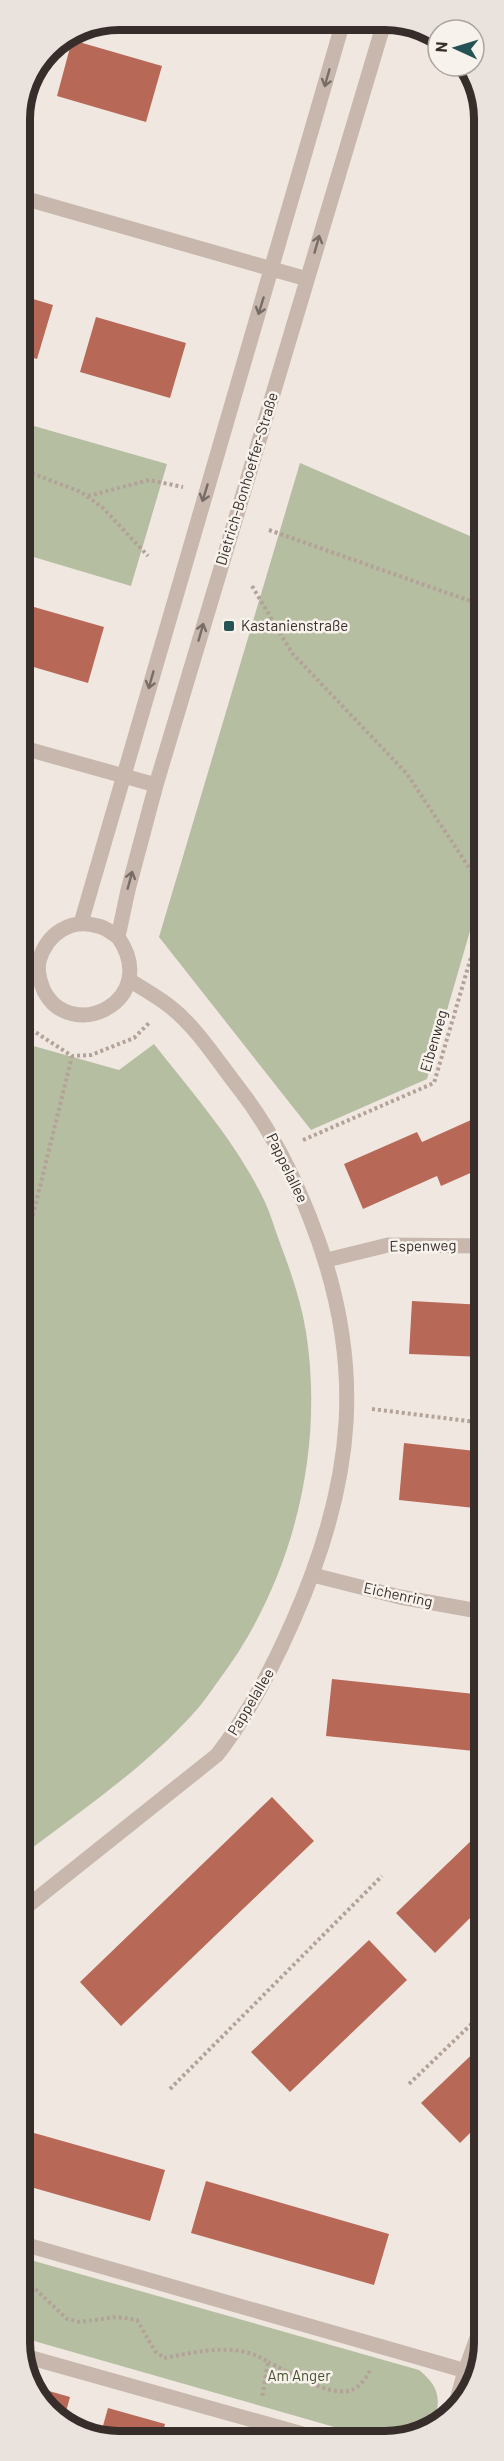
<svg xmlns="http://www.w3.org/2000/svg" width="504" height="2461" viewBox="0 0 504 2461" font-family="Barlow,sans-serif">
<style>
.green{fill:#b6bea2}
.building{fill:#b86857}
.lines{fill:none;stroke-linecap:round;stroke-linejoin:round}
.path{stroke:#b3a298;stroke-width:4;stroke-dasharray:3 3;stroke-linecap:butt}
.minor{stroke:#c7b7ad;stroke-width:15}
.oneway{stroke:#786c66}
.poi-dot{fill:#255353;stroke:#f8f2ec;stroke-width:2}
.labels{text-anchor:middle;stroke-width:5;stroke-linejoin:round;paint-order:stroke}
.street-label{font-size:15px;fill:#372e2b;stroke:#f8f2ec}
.poi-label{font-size:15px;fill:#372e2b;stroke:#f8f2ec;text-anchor:start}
.park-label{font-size:15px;fill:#485232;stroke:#f8f2ec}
.rim{fill:none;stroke:#372e2b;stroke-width:8}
</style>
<rect width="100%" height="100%" fill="#f0e8e0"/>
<path class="green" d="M20 422 167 464 131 586 20 553Z
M300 463 484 542V883L427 1079 311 1130 159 937Z
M20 1026 30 1045 119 1070 154 1044C194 1095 237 1143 265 1202 271 1215 275 1230 280 1243 291 1272 301 1301 306 1332 325 1452 292 1583 219 1680 210 1692 202 1705 192 1715 142 1770 79 1812 20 1857Z
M20 2257 419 2370C439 2386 442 2400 433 2423L398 2441H383L20 2337Z"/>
<path class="building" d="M72 40 162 66 146 122 57 96Z
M20 295 53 305 37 359 20 354Z
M96 317 186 343 170 398 80 372Z
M20 603 104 627 88 683 20 663Z
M471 1120 484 1150V1167L441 1186 437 1176 363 1209 344 1164 417 1132 422 1142Z
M412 1301 484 1305V1357L409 1354Z
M404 1443 484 1452V1509L399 1500Z
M332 1679 484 1695V1752L326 1736Z
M272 1797 314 1841 121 2026 80 1982Z
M474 1838 484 1848V1904L435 1953 396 1913Z
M369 1940 407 1980 290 2092 251 2052Z
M484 2043V2119L460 2143 421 2103Z
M20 2129 165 2170 150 2221 20 2184Z
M206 2181 389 2234 374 2285 191 2233Z
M35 2387 70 2397 64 2419 44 2408Z
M108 2408 165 2424 161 2440H99Z"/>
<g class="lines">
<path class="path" d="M20 474 31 473 81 492 103 508 148 556
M88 496 149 480 183 487
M269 530 484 606
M252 586 292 653 407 774 484 890
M20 1009 26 1026 72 1056 91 1055 134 1038 150 1022
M303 1140 434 1083 484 913
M20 1268 72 1056
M372 1409 484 1423
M409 2084 484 2012
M170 2089 382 1876
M20 2280 31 2285 67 2319 80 2322 117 2317 137 2320 155 2351 164 2358C197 2352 238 2341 268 2362L262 2398
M268 2362C287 2371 326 2395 348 2391 359 2389 366 2378 371 2369"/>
<path class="minor" d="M20 197 307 279
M20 747 156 785
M81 923 343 22
M118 937C112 933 105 927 98 926 71 918 47 933 39 961 37 971 40 982 44 991 71 1044 162 1001 118 937L128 890 156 785 384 23
M20 962 38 964
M327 1260 388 1245 484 1246
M313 1575 400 1597 484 1612
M20 1912 217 1755C249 1714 272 1669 293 1621 355 1481 367 1362 310 1218 292 1172 271 1130 241 1091 218 1062 197 1027 168 1005 156 996 142 988 129 980
M20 2243 473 2373
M21 2355 324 2440
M453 2414 465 2371 484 2318"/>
</g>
<defs><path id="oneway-shaft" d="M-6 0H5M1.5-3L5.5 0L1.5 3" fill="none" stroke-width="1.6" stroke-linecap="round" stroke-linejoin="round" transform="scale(1.5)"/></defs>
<g class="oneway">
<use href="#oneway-shaft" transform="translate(327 78) rotate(106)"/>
<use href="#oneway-shaft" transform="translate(317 244) rotate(-74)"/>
<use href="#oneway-shaft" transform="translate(261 306) rotate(107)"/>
<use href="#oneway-shaft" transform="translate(205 493) rotate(107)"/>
<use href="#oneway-shaft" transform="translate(201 632) rotate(-74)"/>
<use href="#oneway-shaft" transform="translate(151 680) rotate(106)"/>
<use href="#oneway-shaft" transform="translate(130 880) rotate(-75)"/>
</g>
<rect class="poi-dot" x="223" y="620" width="12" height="12" rx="3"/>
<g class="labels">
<g class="street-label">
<text transform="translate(247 479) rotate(-73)" y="5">Dietrich-Bonhoeffer-Straße</text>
<text transform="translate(434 1041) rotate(-74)" y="5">Eibenweg</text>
<text transform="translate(287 1168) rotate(64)" y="5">Pappelallee</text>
<text transform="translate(423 1246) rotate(-1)" y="5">Espenweg</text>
<text transform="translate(398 1595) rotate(12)" y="5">Eichenring</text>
<text transform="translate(251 1702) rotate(-59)" y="5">Pappelallee</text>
</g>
<g class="poi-label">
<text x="241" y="631">Kastanienstraße</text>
</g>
<g class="park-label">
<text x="299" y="2381">Am Anger</text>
</g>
</g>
<path d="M0 0H504V2461H0ZM119 30H385A89 89 0 0 1 474 119V2342A89 89 0 0 1 385 2431H119A89 89 0 0 1 30 2342V119A89 89 0 0 1 119 30Z" fill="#e9e2dd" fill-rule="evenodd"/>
<path class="rim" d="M119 30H385A89 89 0 0 1 474 119V2342A89 89 0 0 1 385 2431H119A89 89 0 0 1 30 2342V119A89 89 0 0 1 119 30Z"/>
<g transform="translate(456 48) rotate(274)"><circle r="28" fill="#f8f2ec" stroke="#aba49f" stroke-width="1.5"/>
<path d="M0-4.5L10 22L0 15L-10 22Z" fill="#255353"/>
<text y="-9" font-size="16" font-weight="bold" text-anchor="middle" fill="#372e2b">N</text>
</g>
</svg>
